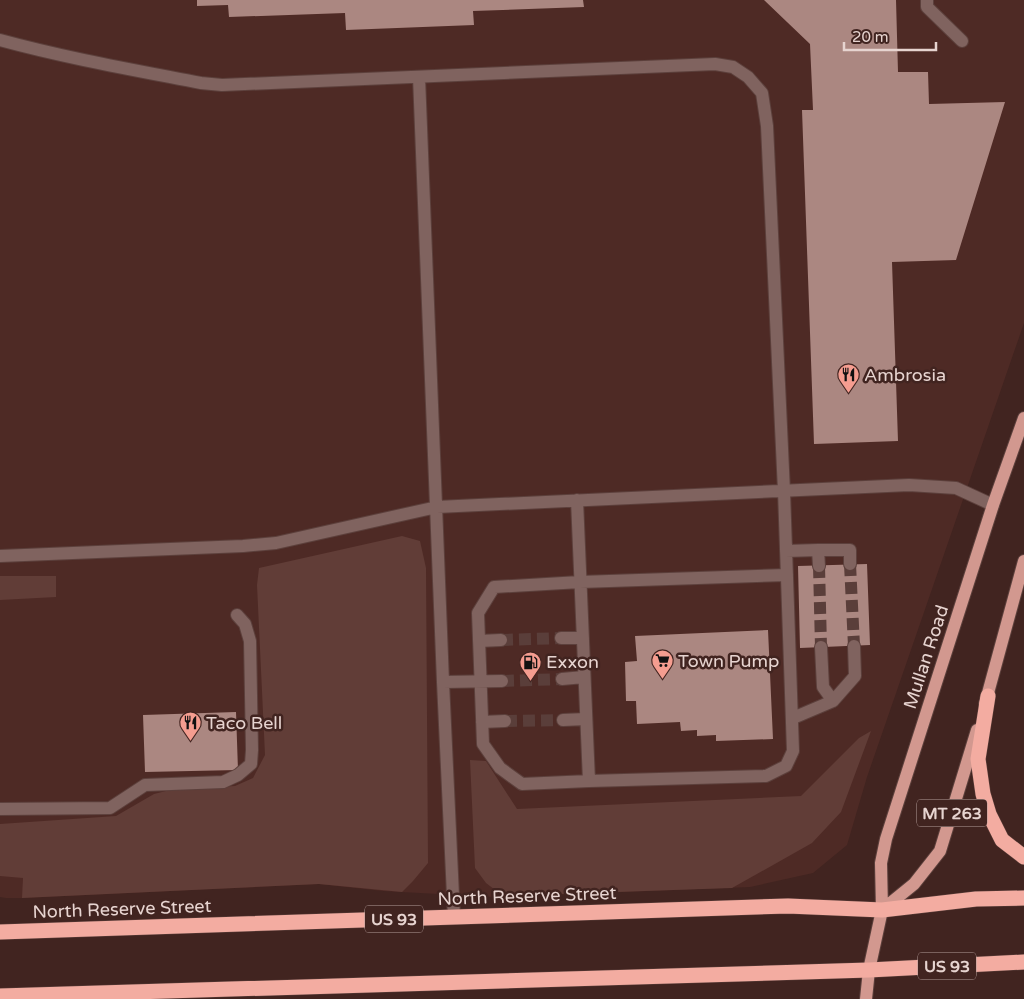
<svg xmlns="http://www.w3.org/2000/svg" width="1024" height="999" viewBox="0 0 1024 999" font-family="'Varela Round',sans-serif">
<style>
.built{fill:#4e2a25}
.green{fill:#613d37}
.building{fill:#ab8781}
.lines{fill:none;stroke-linecap:round;stroke-linejoin:round}
.minor-tunnel{stroke:#5a3e3a;stroke-width:12;stroke-dasharray:12 6;stroke-linecap:butt}
.minor-casing{stroke:#5c403c;stroke-width:14}
.major-casing{stroke:#5c403c;stroke-width:14}
.highway-casing{stroke:#5c403c;stroke-width:16}
.minor{stroke:#80635f;stroke-width:12}
.major{stroke:#d2988f;stroke-width:12}
.highway{stroke:#f3aca1;stroke-width:15}
.labels{text-anchor:middle;stroke-width:5;stroke-linejoin:round;paint-order:stroke}
.shield{fill:#412420;stroke:#b59f9b;stroke-width:1}
.shield-label{font-size:16px;font-weight:bold;fill:#e7d4d0}
.poi-label{font-size:18px;fill:#e7d4d0;stroke:#412420;text-anchor:start}
.street-label{font-size:18px;fill:#e7d4d0;stroke:#412420}
</style>
<rect width="100%" height="100%" fill="#412420"/>
<path class="built" d="M0 0H1024V323L867 777 847 845 813 873 750 887 494 897 383 891 319 884 22 898H6L0 897Z"/>
<path class="green" d="M402 536 420 541 426 568 428 863 413 881 402 892 319 884 22 898 23 878 0 876V824L116 816 154 794 170 790 235 786 253 778 265 755 257 585 259 568Z
M0 576H56V597L0 600Z
M871 731 841 812 812 843 732 888 503 896 486 883 475 868 470 760 486 761 517 809 801 796 859 738Z"/>
<path class="building" d="M197 0H583L584 7 473 11 474 25 346 30 345 13 229 17 228 5 197 6Z
M764 0H896L898 72H928L929 104 1005 102 956 260 892 262 898 441 814 444 802 110H813L810 44Z
M867 564 870 645 800 648 798 566Z
M768 630 773 739 716 741V735L697 736V730L681 731 680 722 637 724 636 701H626L625 662 637 661 635 636Z
M236 712 238 770 145 772 143 715Z"/>
<g class="lines">
<path class="minor-tunnel" d="M850 564 854 646
M819 566 821 647
M501 640 561 638
M502 681 562 679
M505 721 563 720"/>
<defs>
<path id="minor" d="M927 0V7L962 41
M0 40C66 58 134 70 201 83L222 85 715 64 733 67 748 77 762 93 767 126 784 491 793 751 786 766 766 776 589 781 522 784 500 768 483 744 478 613 494 587 580 582 787 575
M419 77 443 682 454 917
M577 500 589 781
M818 550H850V564
M786 551 818 550 819 566
M0 556 243 546 276 543 437 507 909 485 956 488 993 505
M561 638H583
M479 641 501 640
M562 679 584 677
M443 682 502 681
M833 701 855 676 854 646
M793 718 833 701 823 687 821 647
M563 720 586 719
M482 722 505 721
M0 809 110 808 145 785 223 782 238 775 251 764 252 750 250 641 245 624 237 615"/>
<path id="major" d="M985 704 1024 561
M882 910 914 884 940 851 977 730
M866 999 869 970 882 910 881 863 886 839 993 505 1024 418"/>
<path id="highway" d="M988 696 978 759 983 794 989 814 1002 840 1024 857
M0 932 788 906 882 910 976 899 1024 898
M0 996 869 970 1024 962"/>
</defs>
<use href="#minor" class="minor-casing"/>
<use href="#major" class="major-casing"/>
<use href="#highway" class="highway-casing"/>
<use href="#minor" class="minor"/>
<use href="#major" class="major"/>
<use href="#highway" class="highway"/>
</g>
<defs>
<symbol id="restaurant-pin" viewBox="-11 -11 22 30"><path d="M0 17L-7.5 6A9.5 9.5 0 1 1 7.5 6Z" fill="#f59d90" stroke="#412420"/><path d="M-5-6h1v4h1v-4h1v4h1v-4h1v5L-1.5 .5V6h-2V.5L-5-1ZM5-6V6H3V1.5H1.5Q1.5-4 5-6Z" fill="#111"/></symbol>
<symbol id="supermarket-pin" viewBox="-11 -11 22 30"><path d="M0 17L-7.5 6A9.5 9.5 0 1 1 7.5 6Z" fill="#f59d90" stroke="#412420"/><path d="M-6-5.5h2.5l.6 2H6L4.5 2H-2.5L-4.4-4H-6ZM-1.5 3.2a1.3 1.3 0 1 0 .1 0ZM3 3.2a1.3 1.3 0 1 0 .1 0Z" fill="#111"/></symbol>
<symbol id="fuel-pin" viewBox="-11 -11 22 30"><path d="M0 17L-7.5 6A9.5 9.5 0 1 1 7.5 6Z" fill="#f59d90" stroke="#412420"/><path d="M-5.5-6h7V0h2V4h1.3V-2.5L3-4.5l.8-.8L6-3V5H2.5V1h-1V6h-7ZM-4.2-4.7v3.2H.2V-4.7Z" fill="#111"/></symbol>
</defs>
<g fill-rule="evenodd">
<use href="#restaurant-pin" x="836" y="362" width="25" height="34"/>
<use href="#supermarket-pin" x="650" y="648" width="25" height="34"/>
<use href="#fuel-pin" x="518" y="650" width="25" height="34"/>
<use href="#restaurant-pin" x="178" y="710" width="25" height="34"/>
</g>
<g class="labels">
<g class="shield">
<rect x="917" y="799.5" width="70" height="27" rx="4"/>
<rect x="365" y="905.5" width="58" height="27" rx="4"/>
<rect x="918" y="952.5" width="58" height="27" rx="4"/>
</g>
<g class="shield-label">
<text x="952" y="819">MT 263</text>
<text x="394" y="925">US 93</text>
<text x="947" y="972">US 93</text>
</g>
<g class="poi-label">
<text x="864" y="381">Ambrosia</text>
<text x="678" y="667">Town Pump</text>
<text x="546" y="668">Exxon</text>
<text x="206" y="729">Taco Bell</text>
</g>
<g class="street-label">
<text transform="translate(926 657) rotate(-72)" y="6">Mullan Road</text>
<text transform="translate(527 896) rotate(-2)" y="6">North Reserve Street</text>
<text transform="translate(122 909) rotate(-2)" y="6">North Reserve Street</text>
</g>
</g>
<path d="M844 42v8h92v-8" fill="none" stroke="#e7d4d0" stroke-width="2.5"/>
<text x="852" y="42" font-size="15" fill="#e7d4d0" stroke="#412420" stroke-width="4" paint-order="stroke">20 m</text>
</svg>
